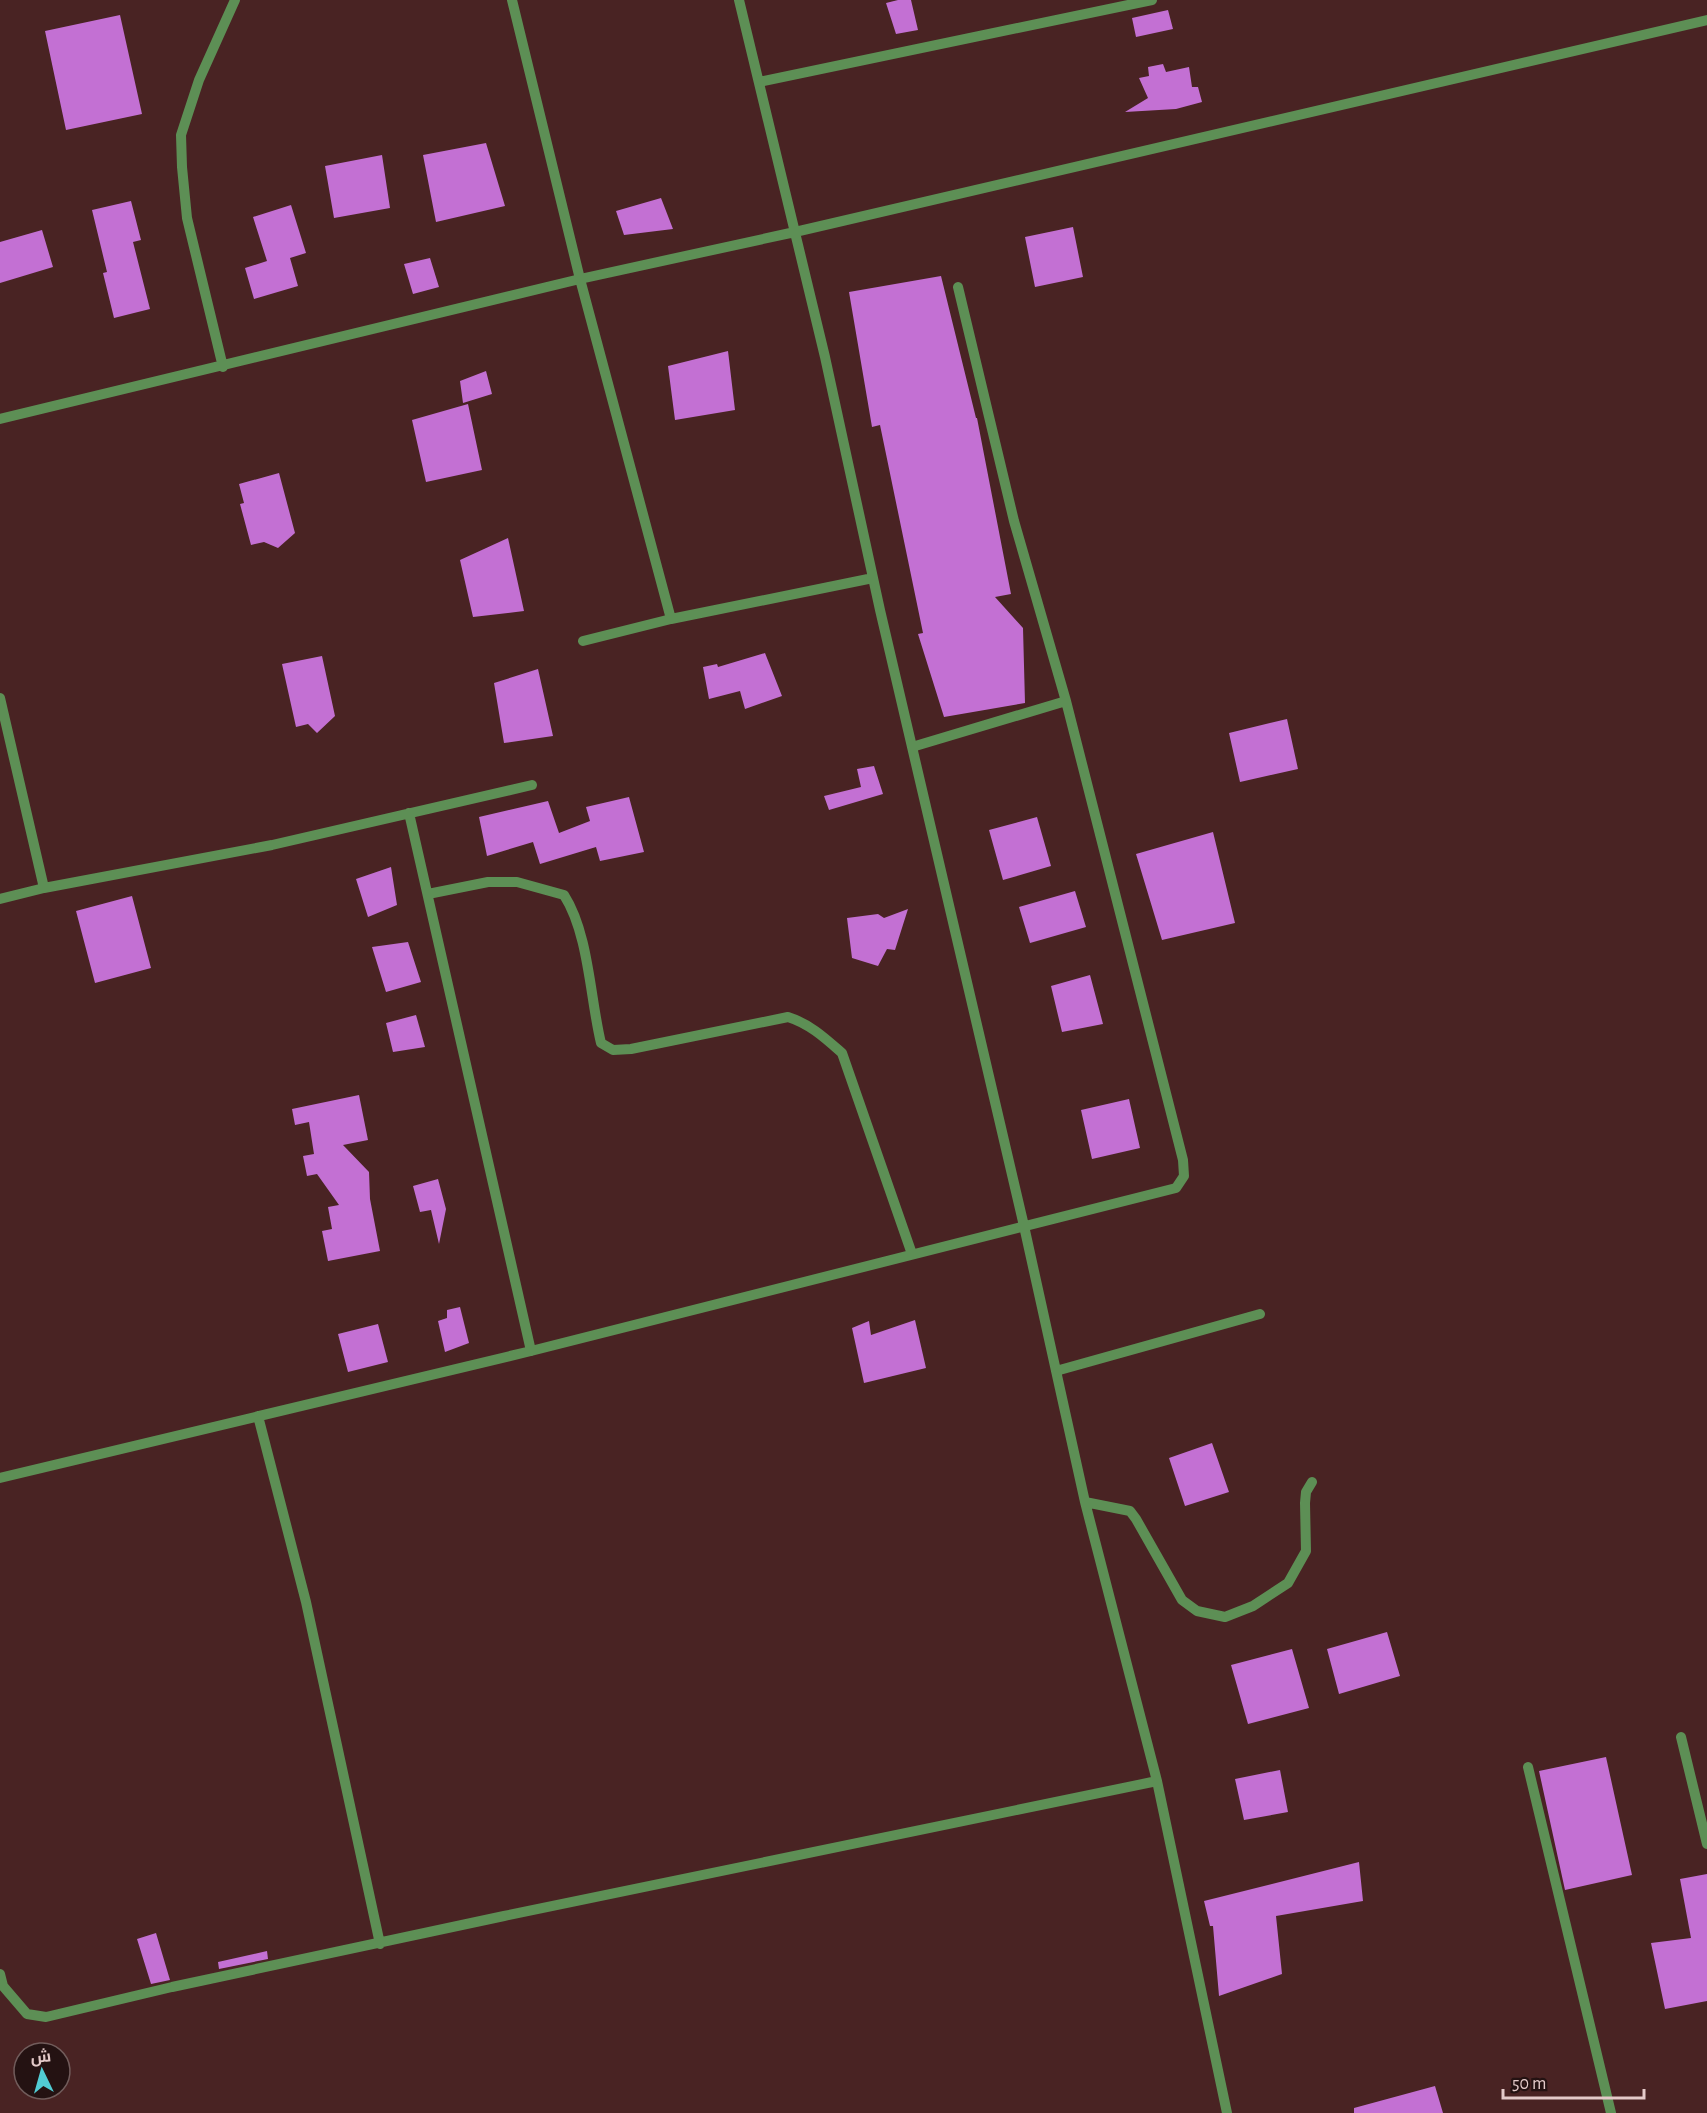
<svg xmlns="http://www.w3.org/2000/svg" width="1707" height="2113" viewBox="0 0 1707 2113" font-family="'Alegreya Sans',Cairo,sans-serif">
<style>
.building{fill:#c370d3}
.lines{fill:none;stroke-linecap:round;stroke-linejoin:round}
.minor{stroke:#5d8f55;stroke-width:10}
</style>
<rect width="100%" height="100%" fill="#492323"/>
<path class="building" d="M898 0H911L918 30 896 34 886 3Z
M1168 10 1173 29 1136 37 1132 18Z
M120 15 142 114 66 130 45 31Z
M1163 64 1166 72 1189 67 1192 87H1198L1202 102 1176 109 1125 112 1148 98 1139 78 1149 76 1148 67Z
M486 143 505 206 436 222 423 155Z
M382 155 390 208 334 218 325 166Z
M661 198 673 229 624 235 616 211Z
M131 201 141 240 133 242 150 309 114 318 103 273 107 272 92 210Z
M291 205 306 253 290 258 298 286 254 299 245 268 267 261 253 217Z
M1073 227 1083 277 1035 287 1025 237Z
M42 230 53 267 0 283V242Z
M430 258 439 287 413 294 404 264Z
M941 276 976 418H977L1011 594 995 597 1023 628 1025 703 944 717 918 634 923 633 880 425 872 427 849 292Z
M728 351 735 410 675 420 668 366Z
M486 371 492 394 463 403 460 381Z
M468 404 482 470 426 482 412 420Z
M279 473 295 533 278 548 264 542 251 545 240 504 244 503 239 484Z
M508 538 524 611 473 617 460 560Z
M765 653 782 696 745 709 740 691 709 699 703 667 717 664 718 667Z
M322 656 335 716 317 733 308 724 296 727 282 664Z
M538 669 553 736 504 743 494 683Z
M1287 719 1298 769 1240 782 1229 733Z
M874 766 883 794 829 810 824 796 861 787 857 769Z
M629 797 644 852 600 861 596 847 540 864 533 842 487 856 479 817 548 801 559 833 590 821 586 807Z
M1037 817 1051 866 1003 880 989 830Z
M1213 832 1235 923 1162 940 1136 854Z
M391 867 397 905 368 917 356 879Z
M1075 891 1086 927 1030 943 1019 907Z
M132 896 151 968 95 983 76 911Z
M908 909 895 950 887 949 878 966 852 958 847 918 878 914 884 918Z
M408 942 421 982 386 992 372 947Z
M1090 975 1103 1024 1062 1032 1051 986Z
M416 1015 425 1047 393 1052 386 1023Z
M359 1095 368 1140 343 1145 369 1172 370 1199 380 1251 328 1261 322 1231 332 1229 328 1207 339 1205 317 1174 307 1176 303 1156 314 1154 309 1122 295 1125 292 1109Z
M1129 1099 1140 1148 1092 1159 1081 1110Z
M438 1179 446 1209 439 1244 431 1210 420 1212 413 1186Z
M460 1307 469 1343 445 1352 438 1321 447 1318V1310Z
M915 1320 926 1368 864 1383 852 1328 869 1321 871 1335Z
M378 1324 388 1362 348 1372 338 1334Z
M1212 1443 1229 1492 1185 1506 1169 1458Z
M1387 1632 1400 1676 1339 1694 1327 1649Z
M1292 1649 1309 1708 1248 1724 1231 1665Z
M1606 1757 1632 1875 1565 1890 1539 1771Z
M1280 1770 1288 1812 1244 1820 1235 1779Z
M1359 1862 1363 1901 1276 1916 1282 1974 1219 1996 1213 1926H1210L1204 1901Z
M1707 1874V2001L1665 2009 1651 1943 1691 1938 1680 1879Z
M156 1933 170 1980 151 1984 137 1939Z
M267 1951 268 1959 219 1969 218 1962Z
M1435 2086 1443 2113H1354V2108Z"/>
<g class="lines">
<path class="minor" d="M512 0 580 279 671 619
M739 0 825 357 880 610 1024 1226 1085 1502 1157 1781 1227 2113
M759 82 1152 0
M223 367 187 218 182 167 181 135 199 80 235 0
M0 419 580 279 795 232 1707 20
M583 641 671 619 873 578
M0 698 44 888
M912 747 1066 701
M409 813 531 1351
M428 894 488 882H517L564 895C589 934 590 998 601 1043L613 1050 631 1049 788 1017C810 1024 825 1038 842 1053L912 1254
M0 899 44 888 272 845 532 785
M1056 1371 1260 1314
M258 1416 306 1602 380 1944
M0 1478 531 1351 1176 1188 1184 1176 1183 1160 1066 701 1014 521 958 287
M1085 1502 1130 1511 1136 1519 1182 1600 1197 1611 1225 1617 1253 1606 1288 1583 1306 1551 1305 1503 1306 1492 1312 1482
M1681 1737 1707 1844
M1528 1767 1611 2113
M0 1974 3 1986 27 2014 46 2017 172 1987 504 1916 1157 1781"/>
</g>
<g transform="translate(42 2071) rotate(355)"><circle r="28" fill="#241212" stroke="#715c5b" stroke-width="1.5"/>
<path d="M0-4.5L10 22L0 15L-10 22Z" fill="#51ccd4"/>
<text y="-9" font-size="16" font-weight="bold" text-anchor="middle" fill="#e4cac9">ش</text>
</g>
<path d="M1503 2089v9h141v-9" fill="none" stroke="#e4cac9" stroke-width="3"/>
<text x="1512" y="2089" font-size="18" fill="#e4cac9" stroke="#241212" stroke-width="4.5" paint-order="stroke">50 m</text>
</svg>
